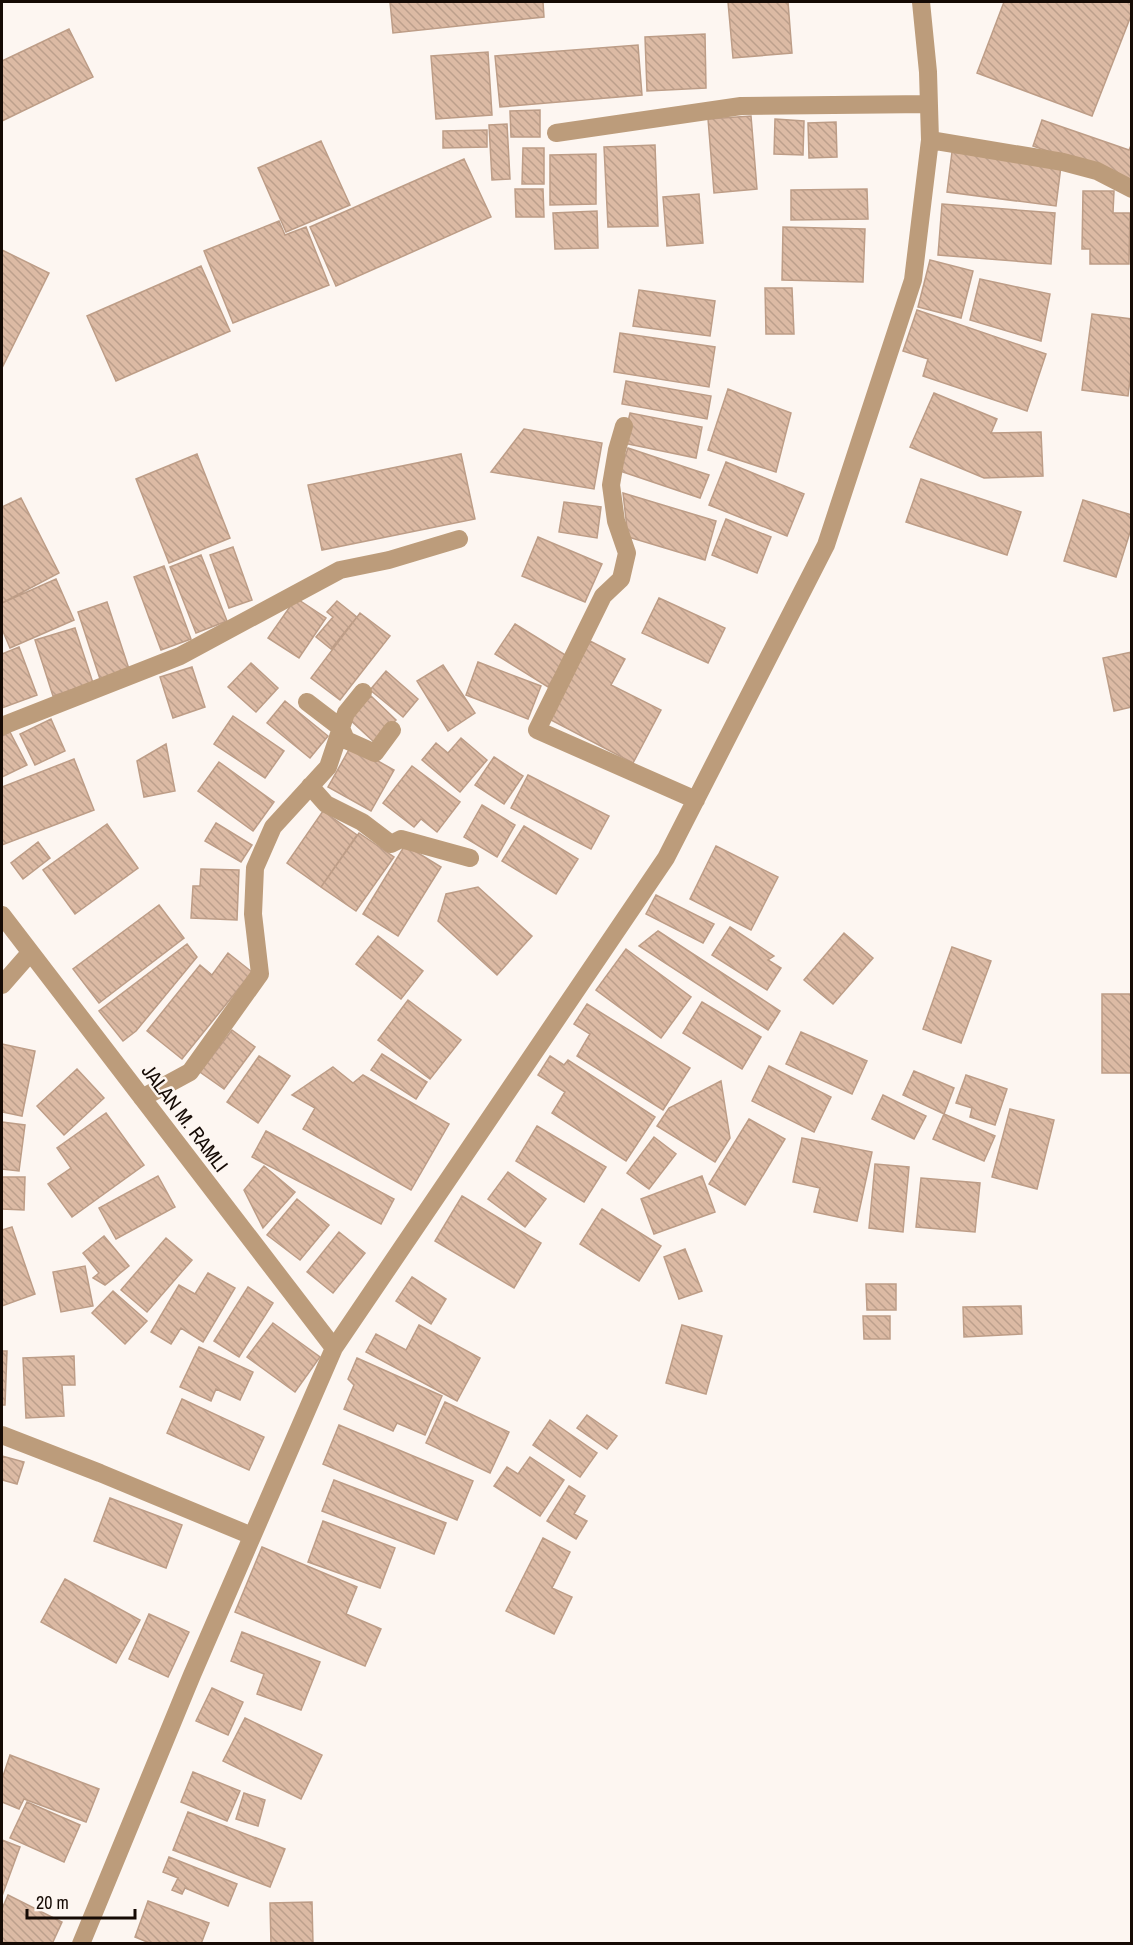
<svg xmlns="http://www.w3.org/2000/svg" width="1133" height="1945" viewBox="0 0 1133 1945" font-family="'Archivo Narrow',sans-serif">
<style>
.building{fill:url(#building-back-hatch);stroke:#bd9d87;stroke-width:1.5}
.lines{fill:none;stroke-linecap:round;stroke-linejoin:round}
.minor{stroke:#bc9c7b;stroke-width:18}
.labels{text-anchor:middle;stroke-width:5;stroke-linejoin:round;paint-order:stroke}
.street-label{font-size:20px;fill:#150a04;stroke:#fdf6f1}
</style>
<defs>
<pattern id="building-back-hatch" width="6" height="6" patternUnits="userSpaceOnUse" patternTransform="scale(1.5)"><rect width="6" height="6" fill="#dcbaa4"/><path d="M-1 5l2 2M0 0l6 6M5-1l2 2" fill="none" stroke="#bc9f8c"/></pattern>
</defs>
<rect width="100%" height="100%" fill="#fdf6f1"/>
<path class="building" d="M390 2H543L544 17 393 33Z
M728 2H788L792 53 733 58Z
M1004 2H1132V13L1092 116 977 73Z
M69 29 93 77 2 121V61Z
M705 34 706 88 647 91 645 37Z
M638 45 642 95 500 107 495 56Z
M488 52 492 115 436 119 431 56Z
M540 110V137H511L510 111Z
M751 116 757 189 714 193 708 119Z
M775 119 804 121 803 155 774 154Z
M1042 120 1129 150 1132 143V180L1033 146Z
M836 122 837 157 809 158 808 123Z
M507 124 510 179 492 180 489 125Z
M487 130V147L443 148V131Z
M321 141 350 205 286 232 258 168Z
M655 145 658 226 608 227 604 147Z
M523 148H544V184H522Z
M952 152 1061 166 1056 206 947 192Z
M596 154V204L550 205V155Z
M464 159 491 217 336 286 310 227Z
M515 189H543L544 217H516Z
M867 189 868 219 791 220V190Z
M1083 191H1114L1113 213H1130L1129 264H1090V249H1082Z
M699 194 703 243 667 246 663 197Z
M942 204 1055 213 1051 264 938 255Z
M597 211 598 248 555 249 553 213Z
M279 221 285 235 306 227 329 285 233 323 204 251Z
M783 227 865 229 863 282 782 280Z
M2 250 49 273 2 368Z
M930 260 973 271 961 318 918 307Z
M201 266 230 331 116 381 87 316Z
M980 279 1050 294 1041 341 970 320Z
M765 288H792L794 334H766Z
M639 290 715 301 710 336 633 326Z
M917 310 1046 354 1027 411 923 376 928 359 903 351Z
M1092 314 1132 319V364L1128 396 1082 390Z
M620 333 715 347 709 387 614 372Z
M626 381 711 396 707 419 622 404Z
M728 389 791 413 776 472 708 450Z
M934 393 997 419 991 433 1041 432 1043 476 984 478 910 447Z
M630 413 702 427 696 458 623 443Z
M524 429 602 443 594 489 491 472Z
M628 448 709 475 700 498 620 471Z
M197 454 230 538 169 563 136 479Z
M461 454 475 519 322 550 308 485Z
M726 462 804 494 787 536 709 505Z
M921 479 1021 512 1007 555 906 522Z
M623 493 716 521 705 560 628 537Z
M21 498 59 573 2 603V507Z
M1083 500 1132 515V526L1116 577 1064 561Z
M564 502 601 507 597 538 559 532Z
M726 519 771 537 757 573 712 555Z
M538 537 602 564 585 602 522 576Z
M233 547 252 600 229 608 210 555Z
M201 555 227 621 196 633 170 567Z
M164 566 191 639 161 650 134 577Z
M56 579 74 620 10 648 2 629V603Z
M296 598 326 618 299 658 268 638Z
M659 598 725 628 708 663 642 633Z
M337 601 357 617 331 649 316 637 333 617 327 612Z
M107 602 129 669 100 679 78 612Z
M360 613 390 636 340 700 311 678Z
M515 624 567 656 548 687 495 654Z
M75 628 93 683 53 696 35 640Z
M590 641 625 659 611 685 661 710 633 763 549 719Z
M19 647 37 695 2 708V654Z
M1132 652V707L1114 711 1103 658Z
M478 662 541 686 528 719 466 695Z
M251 663 278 688 256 712 228 687Z
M443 665 475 713 448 731 417 681Z
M192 667 205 707 173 718 160 677Z
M386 671 418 699 403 717 370 690Z
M371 696 396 720 374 742 349 719Z
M285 701 328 736 310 758 267 723Z
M233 716 284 751 265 778 214 744Z
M51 719 65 751 35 765 20 734Z
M10 732 27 765 2 777V736Z
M461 738 487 760 460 792 422 760 436 743 448 753Z
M166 744 175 791 144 797 137 761Z
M351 746 394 770 371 811 328 787Z
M494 757 523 776 504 804 475 785Z
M74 759 94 810 2 845V787Z
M219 762 274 802 253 831 198 791Z
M412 766 460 802 437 832 421 819 414 827 383 803Z
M528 775 609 816 591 849 511 808Z
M482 805 515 825 497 857 464 837Z
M323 811 357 835 321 887 287 863Z
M216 823 252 845 241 862 205 841Z
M107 824 138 868 75 914 43 870Z
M524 826 578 859 556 894 502 861Z
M359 833 394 857 356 911 321 887Z
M38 842 50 858 23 879 11 863Z
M405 845 441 867 398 936 363 914Z
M716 846 778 877 751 930 690 899Z
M201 869 239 870 237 920 191 918 193 886H200Z
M478 887 532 936 497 975 438 921 446 894Z
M656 895 714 924 703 943 646 914Z
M159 905 184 938 99 1003 73 969Z
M730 927 774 956 768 960 781 968 767 990 712 955Z
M658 931 780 1011 768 1030 639 946Z
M844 933 873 958 833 1004 804 980Z
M378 936 423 971 401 999 356 964Z
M187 944 197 957 136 1031 123 1041 99 1011Z
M952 947 991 961 961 1043 923 1029Z
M626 949 691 997 661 1038 596 990Z
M228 953 252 972 182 1059 147 1031 200 965 212 975Z
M1102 994H1132V1073H1102Z
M408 1000 461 1040 430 1079 378 1040Z
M702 1002 761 1037 742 1069 683 1033Z
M587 1004 690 1068 663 1110 577 1056 590 1034 574 1024Z
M232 1030 255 1047 224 1089 200 1072Z
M801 1032 867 1061 852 1094 786 1064Z
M2 1044 35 1051 22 1116 2 1112Z
M382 1054 427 1082 416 1099 371 1070Z
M259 1056 290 1076 258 1123 227 1102Z
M550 1056 564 1065 568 1060 655 1117 626 1161 552 1113 565 1092 538 1075Z
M769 1066 831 1097 814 1132 752 1101Z
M333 1067 353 1083 363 1075 449 1124 411 1190 303 1129 315 1108 292 1095Z
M77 1069 104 1098 64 1135 37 1106Z
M914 1071 954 1088 944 1114 903 1095Z
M966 1075 1007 1089 995 1125 970 1117 972 1108 956 1103Z
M721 1081 730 1138 715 1162 657 1126 669 1108Z
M883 1095 926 1116 914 1139 872 1119Z
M1010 1109 1054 1120 1037 1189 992 1177Z
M106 1113 144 1165 72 1217 48 1184 71 1168 57 1148Z
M944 1114 995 1136 984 1161 933 1139Z
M749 1119 785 1139 745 1205 709 1184Z
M2 1122 25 1125 19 1171 2 1169Z
M537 1126 606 1167 584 1202 516 1161Z
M266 1131 394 1199 381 1224 252 1157Z
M654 1137 676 1154 649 1189 627 1173Z
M802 1138 872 1152 857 1221 814 1212 820 1188 793 1182Z
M875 1164 909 1167 903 1232 869 1228Z
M264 1166 295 1192 263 1228 244 1190Z
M508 1172 546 1199 525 1227 488 1199Z
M158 1176 175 1207 116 1239 99 1208Z
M702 1176 715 1212 654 1234 641 1199Z
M2 1177H25L24 1210 2 1209Z
M921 1178 980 1183 975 1232 916 1227Z
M462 1196 541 1243 514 1288 435 1241Z
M297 1199 329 1225 300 1260 267 1235Z
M602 1209 661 1246 639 1281 580 1244Z
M12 1227 35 1294 2 1306V1230Z
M339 1232 365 1253 333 1293 307 1272Z
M104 1236 129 1266 105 1285 93 1278 99 1273 83 1253Z
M166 1238 192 1260 147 1312 121 1290Z
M685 1249 702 1291 679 1299 664 1257Z
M85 1266 93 1306 61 1312 53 1272Z
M208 1273 235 1288 203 1342 181 1328 171 1344 151 1332 179 1285 195 1294Z
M412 1277 446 1299 431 1324 396 1301Z
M866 1284H896V1310H867Z
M248 1287 273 1303 239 1357 214 1341Z
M113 1291 147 1321 125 1344 92 1313Z
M1021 1306 1022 1334 964 1337 963 1307Z
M863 1316H890V1339H864Z
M273 1323 320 1357 295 1392 247 1357Z
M419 1325 480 1358 457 1401 366 1352 376 1334 406 1350Z
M682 1325 722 1336 706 1394 666 1383Z
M199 1347 253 1372 240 1400 216 1389 211 1401 180 1387Z
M2 1351H7L5 1405H2Z
M74 1356 75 1385H62L64 1416 26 1418 23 1358Z
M357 1358 442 1396 425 1435 397 1423 393 1431 344 1409 354 1385 348 1379Z
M182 1399 264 1437 249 1470 167 1433Z
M445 1402 509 1432 490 1473 426 1443Z
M587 1415 617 1436 607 1449 577 1428Z
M550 1420 597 1453 580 1477 533 1445Z
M339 1425 473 1481 457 1520 323 1464Z
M2 1456 24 1462 17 1484 2 1480Z
M530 1457 564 1480 540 1516 494 1486 507 1467 518 1474Z
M334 1480 446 1523 434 1554 322 1511Z
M569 1486 585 1496 574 1514 587 1521 576 1539 547 1521Z
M110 1498 182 1525 166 1568 94 1541Z
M323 1521 395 1548 380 1588 308 1562Z
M543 1538 570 1552 552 1588 572 1597 554 1634 506 1611Z
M262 1547 357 1587 346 1614 381 1629 365 1666 235 1612Z
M65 1579 140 1620 116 1663 41 1622Z
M149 1614 189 1632 168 1677 129 1659Z
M242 1632 320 1662 301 1710 257 1694 264 1674 231 1661Z
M212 1688 243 1702 228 1735 196 1721Z
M245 1718 322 1755 301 1799 223 1761Z
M10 1755 99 1789 86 1822 24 1799 19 1809 2 1802V1779Z
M193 1772 240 1791 227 1821 181 1802Z
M244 1793 265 1800 258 1826 236 1819Z
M27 1802 80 1825 64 1862 10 1838Z
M188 1812 285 1849 270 1887 173 1850Z
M2 1840 20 1847 2 1896Z
M169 1857 237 1884 228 1906 185 1888 182 1894 172 1890 178 1878 163 1872Z
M8 1895 62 1922 52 1944 2 1942V1909Z
M148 1901 209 1923 201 1944H152L135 1937Z
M312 1902 313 1944H271L270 1903Z"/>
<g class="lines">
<path class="minor" d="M556 133 741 106 929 104
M930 140 1063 162 1097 171 1132 189
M624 426 617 450 611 485 616 521 627 553 621 579 603 596 537 730 696 800
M307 702 341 728 346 740 375 753 392 730
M2 726 180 656 340 570 389 560 459 539
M310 786 326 804 362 822 391 844 401 839 470 858
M2 915 334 1348
M2 985 30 953
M142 1098 190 1072 260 974 253 914 255 868 273 827 328 767 346 713 363 692
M2 1435 100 1473 252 1536
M81 1944 192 1675 334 1348 666 858 826 545 913 280 930 140 928 72 921 2"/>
</g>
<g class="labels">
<g class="street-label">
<text transform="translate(185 1118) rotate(53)" y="7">JALAN M. RAMLI</text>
</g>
</g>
<rect width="1133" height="1945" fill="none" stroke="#150a04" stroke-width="6"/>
<path d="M27 1909v9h108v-9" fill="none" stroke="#150a04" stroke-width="3"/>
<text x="36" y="1909" font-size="18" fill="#150a04" stroke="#fdf6f1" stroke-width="4.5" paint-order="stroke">20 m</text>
</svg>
